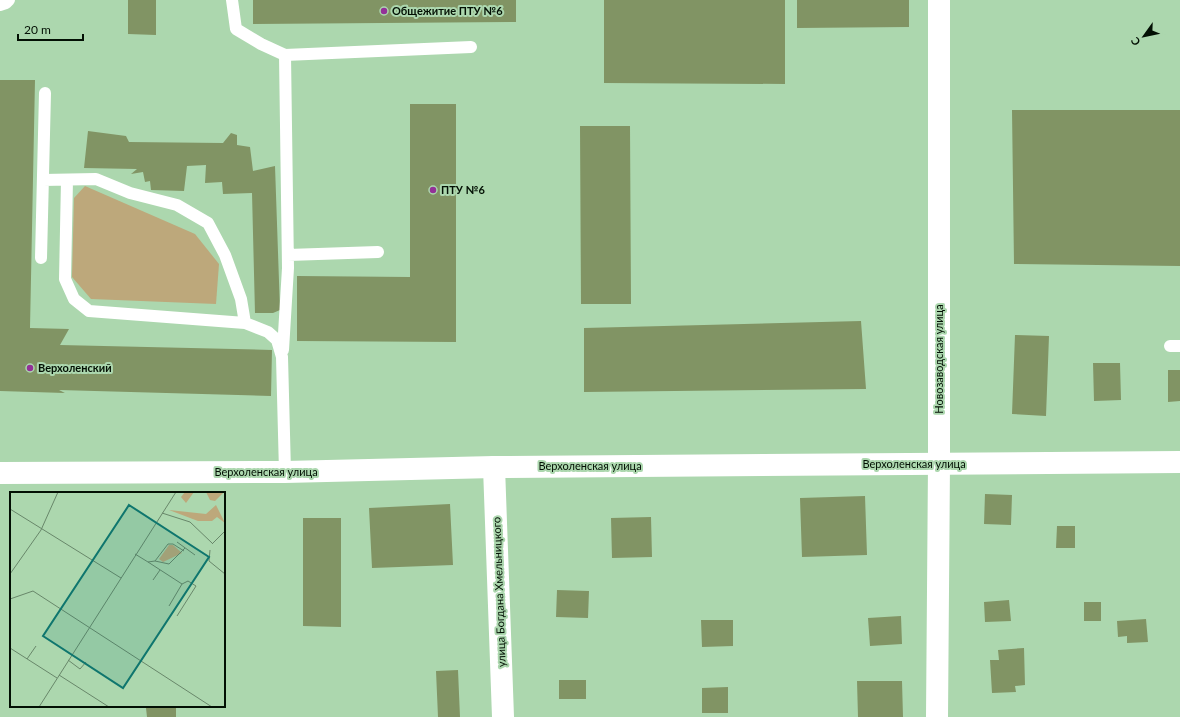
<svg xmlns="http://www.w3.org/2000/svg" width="1180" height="717" viewBox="0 0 1180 717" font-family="Lato,sans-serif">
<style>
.green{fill:#bda87b}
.building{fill:#819464}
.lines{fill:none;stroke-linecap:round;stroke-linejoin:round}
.lane{stroke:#fff;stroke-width:12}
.street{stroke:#fff;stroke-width:22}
.secondary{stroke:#fff;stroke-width:22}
.poi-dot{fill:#933198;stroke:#acd7ae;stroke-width:1.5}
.labels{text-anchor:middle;stroke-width:4;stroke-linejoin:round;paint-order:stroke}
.poi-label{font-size:11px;font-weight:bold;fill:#031004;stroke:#acd7ae;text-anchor:start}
.street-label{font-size:11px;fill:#031004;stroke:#acd7ae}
.inset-road{fill:none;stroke:#68876a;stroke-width:1}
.view{fill:#0f766e;fill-opacity:0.15;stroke:#0f766e;stroke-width:2}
.inset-edge{fill:none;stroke:#031004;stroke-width:2}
</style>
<rect width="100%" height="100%" fill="#acd7ae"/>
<path class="green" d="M85 186 195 234 219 264 216 304 91 299 72 277 74 198Z"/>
<path class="building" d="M128 0H156V35L128 34Z
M253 0H516V22L253 24Z
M604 0H785V84L604 83Z
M797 0H909V27L797 28Z
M0 80H35L30 328 69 329 60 345 272 350 271 396 59 390 65 393 0 391Z
M410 104H456V342L297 341V276L410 277Z
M1012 110H1180V266L1014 264Z
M580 126H630L631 304H581Z
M88 131 126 136 129 142 223 143 231 133 237 135V145L250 147 253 171 275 166 280 310 273 313H255L252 193 223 194 222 182 205 183 206 165 187 166 184 191 151 190 150 181 145 182 143 172 131 174 137 169 84 168Z
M861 321 866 389 584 392V328Z
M1015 335 1049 336 1046 416 1012 414Z
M1093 363H1120L1121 400 1094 401Z
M1168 370H1180V401L1168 402Z
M985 494 1012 495 1011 525 984 524Z
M865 496 867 555 802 557 800 498Z
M450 504 453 565 372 568 369 508Z
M651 517 652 557 612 558 611 518Z
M303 518H341V627L303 626Z
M1057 526H1075V548H1056Z
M557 590 589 591 588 618 556 617Z
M1009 600 1011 621 985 622 984 602Z
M1084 602H1101V621H1084Z
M901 616 902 644 870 646 868 618Z
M1146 619 1148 642 1127 643V636L1118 637 1117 621Z
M701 620H733V646L702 647Z
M1024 648 1025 685 1015 686 1016 692 992 693 990 660H999L998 650Z
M458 670 460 717H438L436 671Z
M559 680H586V699H559Z
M857 681H902L903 717H858Z
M728 687V713H702V688Z
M176 706V717H147L146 708Z"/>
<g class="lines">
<path class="lane" d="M232 0 236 29 261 44 285 55 288 268 283 350
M0 5 6 3 9 0
M285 55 471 47
M43 180 96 179 130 193 177 205 208 223 225 255 241 299 245 323 268 332 277 340 282 357 285 472
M67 180 65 279 74 299 89 311 245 323
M288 255 378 252
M41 258 45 93
M1170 346H1180"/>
<path class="street" d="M494 467 503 717
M937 717 939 464V0"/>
<path class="secondary" d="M0 473 285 472 494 467 1180 462"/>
</g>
<g class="poi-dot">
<circle cx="384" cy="11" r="4"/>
<circle cx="433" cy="190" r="4"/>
<circle cx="30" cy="368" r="4"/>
</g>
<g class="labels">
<g class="poi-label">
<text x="392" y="15">Общежитие ПТУ №6</text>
<text x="441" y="194">ПТУ №6</text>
<text x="38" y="372">Верхоленский</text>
</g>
<g class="street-label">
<text transform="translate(939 359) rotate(-90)" y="4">Новозаводская улица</text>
<text x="914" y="468">Верхоленская улица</text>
<text x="590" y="470">Верхоленская улица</text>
<text x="266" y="476">Верхоленская улица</text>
<text transform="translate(499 592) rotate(-92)" y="4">улица Богдана Хмельницкого</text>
</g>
</g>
<g transform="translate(10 492)">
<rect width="215" height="215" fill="#acd7ae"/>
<path d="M175 0H184L176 11 171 5ZM196 0H214L205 9 200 8ZM206 13 215 31 207 25 202 29H188L159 18 196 22ZM159 53H163L172 61 153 70 149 67Z" fill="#bda87b"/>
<path class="inset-road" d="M0 17 111 86M152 21 180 30 202 51M167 50 185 63M202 52 214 40M200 58 199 69 215 82M125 62 138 70 145 69 159 72 175 56M145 69 158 52H163L174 59M138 70 172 92 178 89 186 94 167 124M0 82 31 38 48 0M143 88 150 78M0 107 23 99 202 215M159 114 172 92M0 156 47 186M17 167 26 154M58 168 70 177 76 170M49 183 99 215M29 215 166 0"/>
<path class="view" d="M119 13 199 65 113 196 33 144Z"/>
<rect width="215" height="215" class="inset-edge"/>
</g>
<g transform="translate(1144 36) rotate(237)" stroke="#acd7ae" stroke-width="3" paint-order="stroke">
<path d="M0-3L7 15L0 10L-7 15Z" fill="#031004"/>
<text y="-6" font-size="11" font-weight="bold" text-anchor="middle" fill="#031004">С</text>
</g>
<path d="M18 34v6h65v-6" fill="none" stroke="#031004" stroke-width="2"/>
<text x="24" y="34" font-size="12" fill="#031004" stroke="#acd7ae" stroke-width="3" paint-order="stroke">20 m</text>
</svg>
